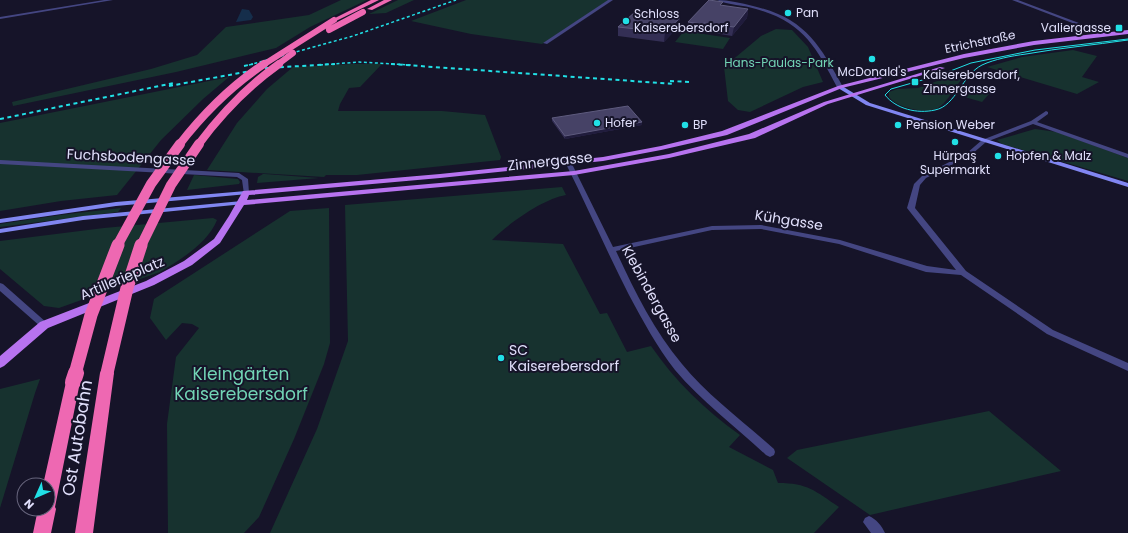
<svg xmlns="http://www.w3.org/2000/svg" width="1128" height="533" viewBox="0 0 1128 533" font-family="Poppins,sans-serif">
<style>
.green{fill:#17322f}
.water{fill:#152e4b}
.lines{fill:none;stroke-linecap:round;stroke-linejoin:round}
.minor{fill:#444682;fill-rule:evenodd}
.tertiary{fill:#444682;fill-rule:evenodd}
.secondary{fill:#8186f1;fill-rule:evenodd}
.primary{fill:#b773ef;fill-rule:evenodd}
.motorway{fill:#ee68b2;fill-rule:evenodd}
.tram{stroke:#21e0e6;stroke-width:1}
.rail-far1{stroke:#21e0e6;stroke-width:1.5;stroke-dasharray:3 2.5;stroke-linecap:butt}
.rail{stroke:#21e0e6;stroke-width:2;stroke-dasharray:4 3.5;stroke-linecap:butt}
.motorway-bridge-far4{stroke:#ee68b2;stroke-width:6}
.motorway-bridge-far3{stroke:#ee68b2;stroke-width:8}
.motorway-bridge-far2{stroke:#ee68b2;stroke-width:10}
.motorway-bridge-far1{stroke:#ee68b2;stroke-width:13}
.motorway-bridge{stroke:#ee68b2;stroke-width:16}
.wall{fill:#342f55}
.shaded-wall{fill:#201c3c}
.building{fill:#464266;stroke:#5e5b7e}
.poi-dot{fill:#21e0e6;stroke:#161429;stroke-width:1.5}
.labels{text-anchor:middle;stroke-width:4;stroke-linejoin:round;paint-order:stroke}
.far-poi-label{font-size:12px;fill:#e0dffb;stroke:#161429;text-anchor:start}
.far-street-label{font-size:12px;fill:#e0dffb;stroke:#161429}
.far-park-label{font-size:12px;fill:#72d4b5;stroke:#161429}
.street-label{font-size:14px;fill:#e0dffb;stroke:#161429}
.poi-label{font-size:14px;fill:#e0dffb;stroke:#161429;text-anchor:start}
.near-park-label{font-size:17px;fill:#72d4b5;stroke:#161429}
.near-street-label{font-size:17px;fill:#e0dffb;stroke:#161429}
</style>
<rect width="100%" height="100%" fill="#161429"/>
<path class="green" d="M341 0H367L310 27 276 48 176 72 13 106 12 102 151 69 197 55 226 27 309 15Z
M398 0H414L386 13 369 14Z
M466 0H609L542 44 471 34 411 21Z
M776 29 792 30 808 47 823 82 803 87 750 112 738 110 728 101 724 67 761 36Z
M684 31 730 38 723 49 675 42Z
M1073 50 1097 56 1082 77 1099 82 1077 94 987 67 1022 57Z
M351 64H382L360 87 349 88 340 104 338 111H442L485 115 501 157 500 160 357 175H326L324 177 207 170 237 123 267 89 293 67Z
M968 70C968 72 961 80 958 84 953 91 946 103 938 108 925 114 897 108 889 97V92L897 89 918 88Z
M229 77 203 99 161 140 117 195 61 201 0 211V123Z
M979 91 989 94 982 102 961 96 966 92 976 94Z
M1035 129 1057 132 1128 158V181L1002 144 997 140Z
M263 174H265L319 178 257 183 258 177Z
M194 175 238 179 240 182 239 184 187 190Z
M562 187 566 195C543 199 509 223 492 240L563 244 600 314 607 313 627 352 651 346C675 381 705 410 740 435L729 447 773 470 778 483C808 483 815 491 839 507L814 533H270L317 429 348 341 345 205Z
M121 208 118 212 0 227V224L60 215Z
M329 208 330 343 324 364 294 439 259 517 244 533H168L167 424 176 357 199 328 192 324 182 323 166 340 150 318 154 299 290 211Z
M213 218 217 220C208 243 180 260 160 272L59 308 44 306 0 269V241L104 228Z
M40 379 35 393 0 508V389Z
M989 411 1061 471 870 515 787 458 797 450Z"/>
<path class="water" d="M242 9 249 10 253 17 251 20 236 22Z"/>
<g class="lines">
<path class="minor" d="M104 0H113L0 19V17Z
M608 0H613L547 44 543 43Z
M1012 0H1018L1108 34 1104 35Z
M1046 111 1048 112V114L1037 122 1128 154V158L1033 124 986 142 971 155 926 178 920 185 915 208 966 271 1053 330 1128 363V371L1047 334 961 275 926 272 839 244 761 229 712 230 616 251C634 290 654 331 682 364 708 396 743 421 774 449L775 452 774 455 770 457 766 455C736 427 702 402 675 370 657 347 643 321 629 295 607 252 588 208 566 164L569 162 572 164 613 247 712 226 761 225 840 240 927 266 956 270 907 208 914 184 922 176 967 153 982 140 1031 121Z
M0 160 239 173 248 179 249 193 248 194H244L242 180 237 177 0 164Z
M0 283 3 284 47 323 48 325 47 327H41L0 291Z
M869 516C876 519 882 526 885 533H871L863 522 865 518Z"/>
<path class="tertiary" d="M717 0C729 0 741 3 753 6 805 18 819 44 843 87L842 88 837 87C816 47 803 22 756 9 744 5 728 5 717 0Z"/>
<path class="secondary" d="M838 86H842L870 103 1128 183V187L866 105 838 88Z
M246 191 248 192 249 193 248 194 116 206 0 223V219L116 202Z
M242 201 246 203 244 204 83 220 0 233V229L83 216Z"/>
<path class="primary" d="M1128 30V34L1034 45 964 58 842 88 727 135 661 150 603 161 440 178 249 195 247 200 574 171 669 154 749 134 824 102 940 67 945 68 828 104 755 138 669 158 574 175 244 205 220 243 192 265 154 285 48 328 4 366 0 368V356L40 322 146 281 184 261 214 239 229 216 243 191 440 174 603 157 661 146 722 131 838 86 964 54 1034 41Z"/>
<path class="motorway" d="M371 0H379L336 21 331 20Z
M384 0H392L372 10 367 9Z
M107 367 112 369 114 373 93 533H75L100 373 102 369Z
M73 376 78 378 80 382 55 507 56 509 51 533H33L38 509H48V485H43L66 382 68 378Z"/>
<path class="tram" d="M1128 39 1035 50 971 63 940 75 891 89 885 95C896 109 917 114 935 110 956 106 962 75 982 65 995 59 1011 56 1026 54 1060 48 1094 45 1128 40"/>
<path class="rail-far1" d="M249 65 353 36 456 0
M320 65 359 62 411 65"/>
<path class="rail" d="M391 64 675 84
M244 66 253 64
M670 81 690 82
M169 86 267 68 335 64
M0 119 174 83"/>
<path class="motorway-bridge-far4" d="M329 30 363 12
M263 65 334 20
M277 65 293 53"/>
<path class="motorway-bridge-far3" d="M179 145C203 114 231 86 264 64
M198 145C221 114 248 86 279 64"/>
<path class="motorway-bridge-far2" d="M117 246 151 184 180 144
M141 246 171 185 199 144"/>
<path class="motorway-bridge-far1" d="M107 373 127 288 141 245
M75 374 91 315 118 245"/>
<path class="motorway-bridge" d="M73 382 76 373"/>
</g>
<path class="wall" d="M722 6 748 9 747 18 732 36 702 31 701 33 687 31 688 22Z
M680 18 678 27 664 42 618 36V27Z
M552 118 642 122V125L565 139 552 121Z"/>
<path class="shaded-wall" d="M748 9 747 18 732 36 734 27Z
M680 18 678 27 664 42 665 32Z
M704 23 702 31 701 33 702 24Z
M642 122V125L565 139V136Z"/>
<path class="building" d="M709 0 723 2 720 5 748 9 734 27 704 23 702 24 688 22Z
M635 12 680 18 665 32 618 27Z
M628 106 642 122 565 136 552 118Z"/>
<g class="poi-dot">
<circle cx="788" cy="13" r="4"/>
<circle cx="626" cy="21" r="4"/>
<rect x="1115" y="24" width="8" height="8" rx="2"/>
<circle cx="872" cy="59" r="4"/>
<rect x="911" y="78" width="8" height="8" rx="2"/>
<circle cx="597" cy="123" r="4"/>
<circle cx="685" cy="125" r="4"/>
<circle cx="898" cy="125" r="4"/>
<circle cx="955" cy="142" r="4"/>
<circle cx="998" cy="156" r="4"/>
<circle cx="501" cy="358" r="4"/>
</g>
<g class="labels">
<g class="far-poi-label">
<text x="796" y="17">Pan</text>
<text x="634" y="18">Schloss<tspan x="634" dy="14">Kaiserebersdorf</tspan></text>
<text x="1111" y="32" text-anchor="end">Valiergasse</text>
<text x="872" y="76" text-anchor="middle">McDonald's</text>
<text x="923" y="79">Kaiserebersdorf,<tspan x="923" dy="14">Zinnergasse</tspan></text>
<text x="605" y="127">Hofer</text>
<text x="693" y="129">BP</text>
<text x="906" y="129">Pension Weber</text>
<text x="955" y="160" text-anchor="middle">Hürpaş<tspan x="955" dy="14">Supermarkt</tspan></text>
<text x="1006" y="160">Hopfen &amp; Malz</text>
</g>
<g class="far-street-label">
<text transform="translate(980 42) rotate(-12)" y="4">Etrichstraße</text>
</g>
<g class="far-park-label">
<text x="779" y="67">Hans-Paulas-Park</text>
</g>
<g class="street-label">
<text transform="translate(131 157) rotate(3)" y="5">Fuchsbodengasse</text>
<text transform="translate(550 161) rotate(-6)" y="5">Zinnergasse</text>
<text transform="translate(789 220) rotate(9)" y="5">Kühgasse</text>
<text transform="translate(122 278) rotate(-23)" y="5">Artillerieplatz</text>
<text transform="translate(652 294) rotate(61)" y="5">Klebindergasse</text>
</g>
<g class="poi-label">
<text x="509" y="355">SC<tspan x="509" dy="16">Kaiserebersdorf</tspan></text>
</g>
<g class="near-park-label">
<text x="241" y="380">Kleingärten<tspan x="241" dy="20">Kaiserebersdorf</tspan></text>
</g>
<g class="near-street-label">
<text transform="translate(77 438) rotate(-81)" y="6">Ost Autobahn</text>
</g>
</g>
<g transform="translate(36 497) rotate(225)"><circle r="19" fill="#161429" stroke="#67657d"/>
<path d="M0-3L7 15L0 10L-7 15Z" fill="#21e0e6"/>
<text y="-6" font-size="11" font-weight="bold" text-anchor="middle" fill="#e0dffb">N</text>
</g>
</svg>
